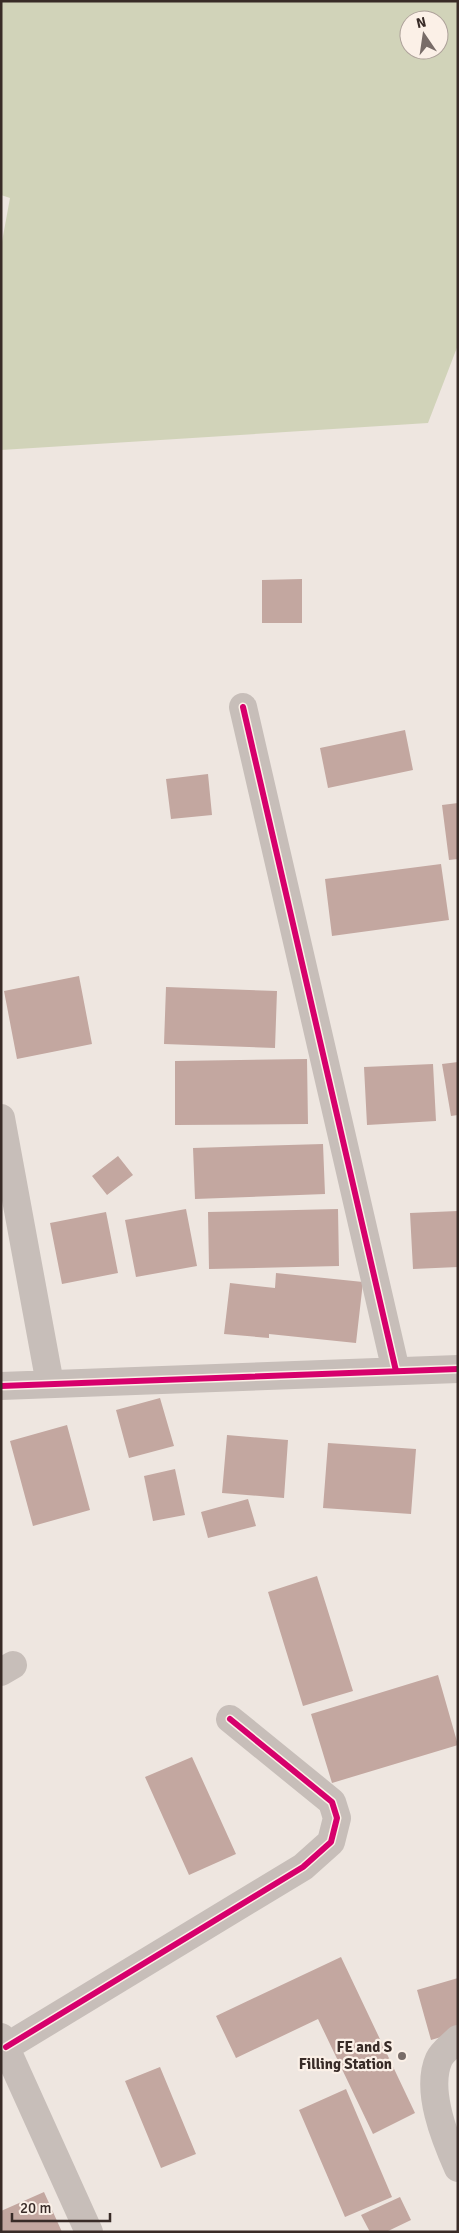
<svg xmlns="http://www.w3.org/2000/svg" width="459" height="2233" viewBox="0 0 459 2233" font-family="Signika,sans-serif">
<style>
.green{fill:#d1d3b9;fill-rule:evenodd}
.building{fill:#c3a7a0}
.lines{fill:none;stroke-linecap:round;stroke-linejoin:round}
.minor{stroke:#c7beb9;stroke-width:28}
.cycleway-casing{stroke:#fbf0e7;stroke-width:9}
.cycleway{stroke:#d6006c;stroke-width:6}
.poi-dot{fill:#786c68;stroke:#fbf0e7;stroke-width:2}
.labels{text-anchor:middle;stroke-width:4.5;stroke-linejoin:round;paint-order:stroke}
.poi-label{font-size:15px;font-weight:bold;fill:#382b27;stroke:#fbf0e7;text-anchor:end}
</style>
<rect width="100%" height="100%" fill="#eee6e0"/>
<path class="green" d="M1 1H458V345L428 423 1 450V247L10 198 1 195ZM409 20H439V50H409Z"/>
<path class="building" d="M302 579V623H262V580Z
M405 730 413 770 328 788 320 748Z
M208 774 212 815 171 819 166 779Z
M458 803V859L449 860 442 805Z
M441 864 449 920 332 936 325 879Z
M79 976 92 1044 17 1059 4 991Z
M166 987 277 991 275 1048 164 1044Z
M307 1059 308 1124 175 1125V1061Z
M458 1062V1115L451 1116 442 1064Z
M433 1064 436 1121 367 1125 364 1067Z
M323 1144 325 1194 195 1199 193 1148Z
M118 1156 133 1175 107 1195 92 1176Z
M186 1209 197 1266 136 1277 125 1220Z
M338 1209 339 1266 209 1269 208 1212Z
M458 1211V1267L413 1269 410 1213Z
M106 1212 118 1273 62 1284 50 1223Z
M276 1273 363 1282 356 1343 269 1334V1338L224 1334 230 1283 275 1288Z
M160 1398 174 1446 129 1458 116 1410Z
M67 1425 90 1510 33 1526 10 1441Z
M227 1435 288 1440 284 1498 222 1493Z
M328 1443 416 1449 411 1514 323 1508Z
M175 1469 185 1515 153 1521 144 1476Z
M248 1499 256 1526 208 1538 201 1512Z
M317 1576 353 1691 303 1706 268 1592Z
M438 1675 458 1745 332 1783 311 1714Z
M192 1757 236 1854 189 1875 145 1777Z
M341 1957 415 2113 373 2134 318 2019 236 2058 216 2016Z
M458 1978V2032L431 2040 417 1990Z
M160 2067 196 2154 161 2168 125 2081Z
M346 2089 392 2197 345 2217 299 2110Z
M44 2192 62 2232H1V2211Z
M400 2197 411 2220 386 2232H370L361 2215Z"/>
<g class="lines">
<path class="minor" d="M243 707 396 1371
M1 1118 50 1384
M1 1386 458 1369
M1 1672 13 1665
M1 2037 89 2232
M458 2039C452 2045 442 2052 439 2059 425 2090 445 2139 458 2168
M6 2047 303 1867 331 1842 337 1818 332 1802 230 1719"/>
<defs>
<path id="cycleway" d="M243 707 396 1371
M1 1386 458 1369
M6 2047 303 1867 331 1842 337 1818 332 1802 230 1719"/>
</defs>
<use href="#cycleway" class="cycleway-casing"/>
<use href="#cycleway" class="cycleway"/>
</g>
<circle class="poi-dot" cx="402" cy="2056" r="5"/>
<g class="labels">
<g class="poi-label">
<text x="392" y="2052">FE and S<tspan x="392" dy="17">Filling Station</tspan></text>
</g>
</g>
<rect width="459" height="2233" fill="none" stroke="#382b27" stroke-width="5"/>
<g transform="translate(424 35) rotate(347)"><circle r="24" fill="#fbf0e7" stroke="#ada19a"/>
<path d="M0-4L9 19L0 12L-9 19Z" fill="#786c68"/>
<text y="-8" font-size="14" font-weight="bold" text-anchor="middle" fill="#382b27">N</text>
</g>
<path d="M12 2213v8h98v-8" fill="none" stroke="#382b27" stroke-width="2.5"/>
<text x="20" y="2213" font-size="15" fill="#382b27" stroke="#fbf0e7" stroke-width="4" paint-order="stroke">20 m</text>
</svg>
